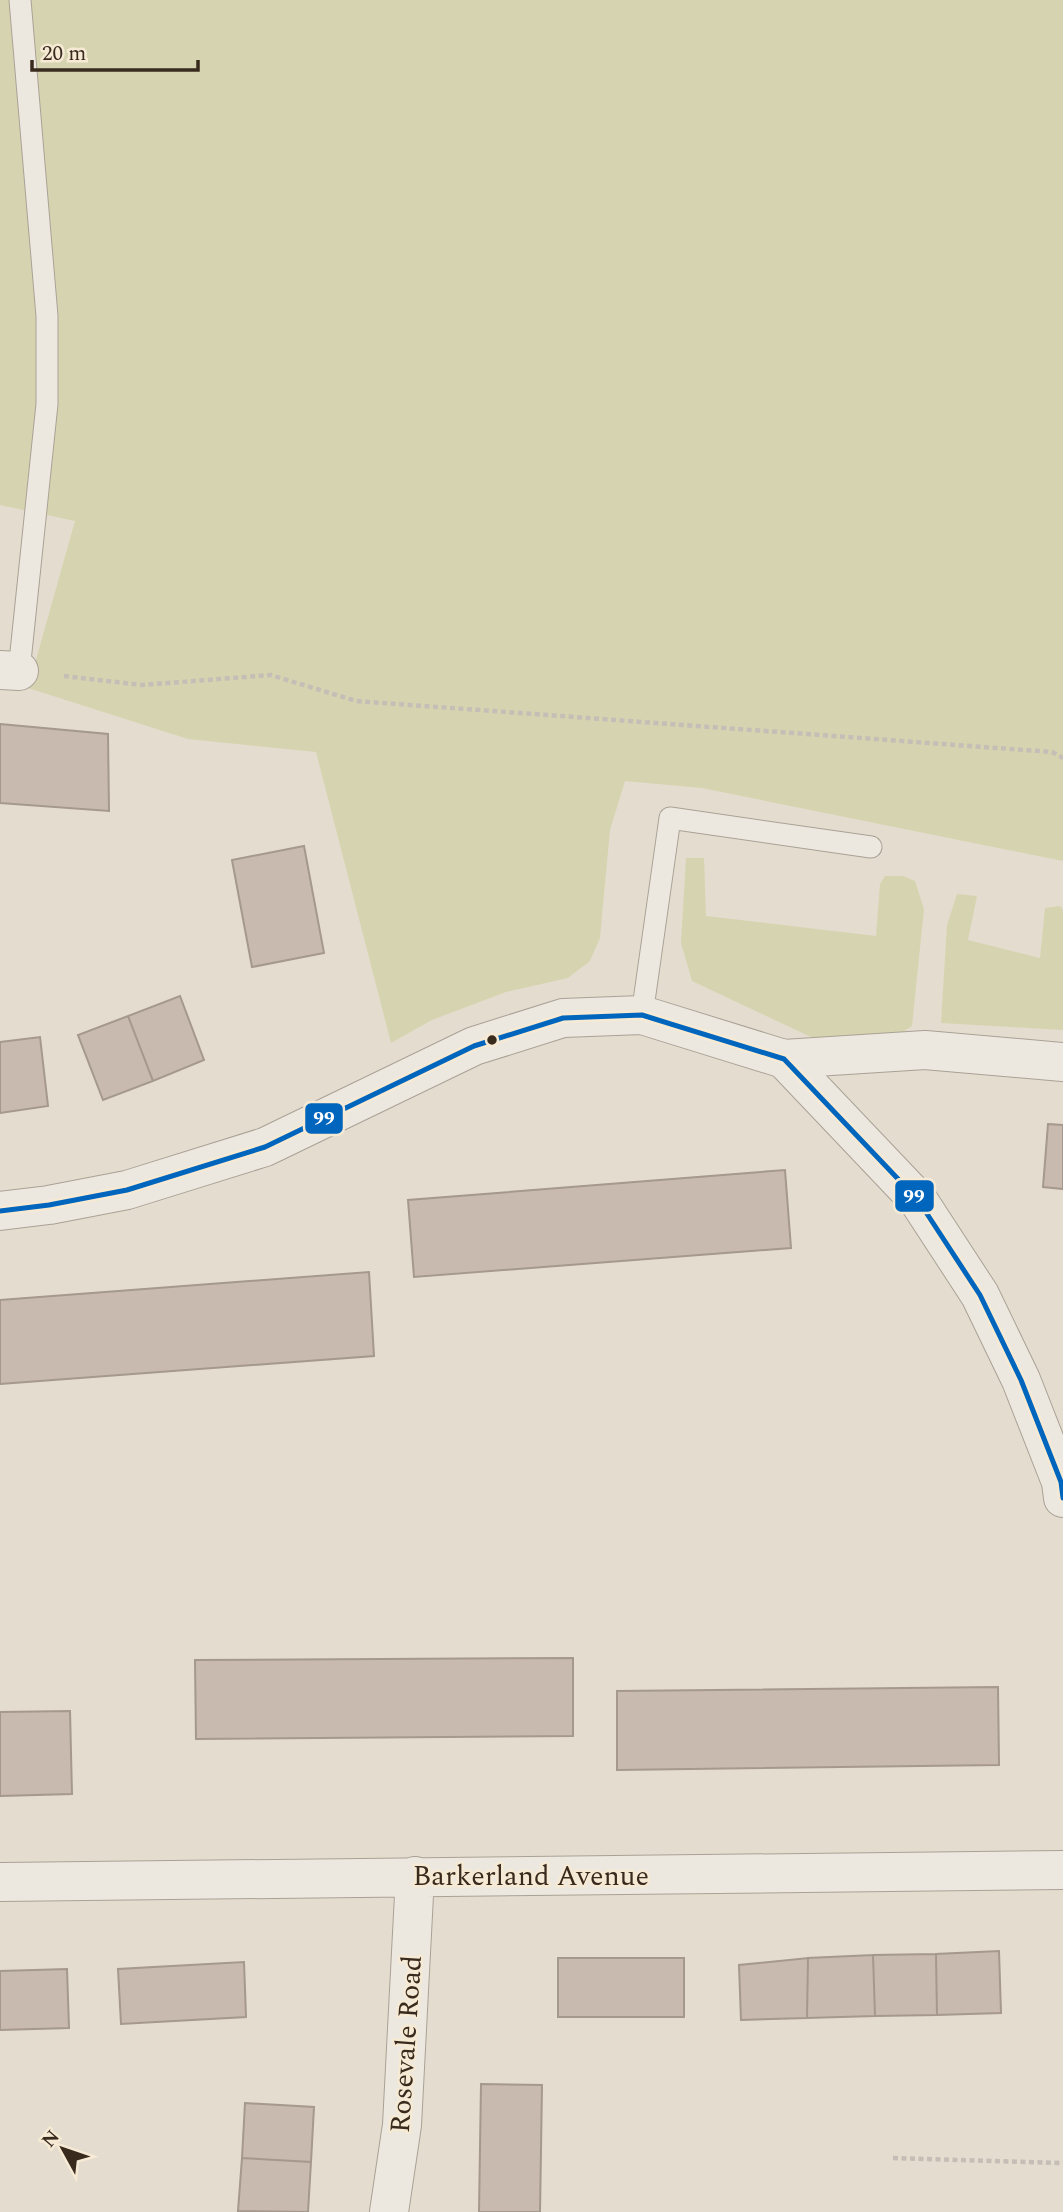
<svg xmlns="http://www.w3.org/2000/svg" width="1063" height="2212" viewBox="0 0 1063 2212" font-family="Spectral,serif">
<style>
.green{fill:#d6d4b0}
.building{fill:#c8baae;stroke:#a5988d;stroke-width:2}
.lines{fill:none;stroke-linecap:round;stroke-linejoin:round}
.service-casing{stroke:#aaa196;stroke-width:23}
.minor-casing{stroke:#aaa196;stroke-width:40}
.path{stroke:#c5beb6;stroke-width:4.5;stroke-dasharray:5 3.5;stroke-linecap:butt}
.service{stroke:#ece8df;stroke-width:21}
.minor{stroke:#ece8df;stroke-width:38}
.bus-1-casing{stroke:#f6ead4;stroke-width:10}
.bus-1{stroke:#0065bd;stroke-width:5}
.bus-dot{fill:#392a1e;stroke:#f6ead4;stroke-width:2.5}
.labels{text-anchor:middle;stroke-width:5;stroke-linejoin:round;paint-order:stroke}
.street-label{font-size:28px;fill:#392a1e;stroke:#f6ead4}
.line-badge{stroke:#f6ead4;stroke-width:2.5}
.badge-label{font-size:19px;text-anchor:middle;font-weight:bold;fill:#fff}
</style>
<rect width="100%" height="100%" fill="#e4dcce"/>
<path class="green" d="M0 0H1063V861L702 788 625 781 610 830 600 938 590 961 568 978 506 992 432 1020 391 1043 316 752 188 739 28 688 75 521 0 505Z
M686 858H704L706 916 876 936 880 884 885 876H903L915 881 924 909 912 1026 900 1034 841 1041 811 1037 692 981 681 943Z
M957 894 977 896 968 940 1040 958 1045 908 1060 906 1063 910V1030L941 1023 947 925Z"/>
<path class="building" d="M0 724 108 734 109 811 0 803Z
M304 846 324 953 252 967 232 860Z
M180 996 204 1060 153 1081 128 1016Z
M128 1016 153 1081 103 1100 78 1035Z
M40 1037 48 1106 0 1113V1042Z
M1048 1124 1063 1125V1189L1043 1187Z
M785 1170 791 1248 414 1277 408 1200Z
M369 1272 374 1356 0 1384V1300Z
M573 1658V1736L196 1739 195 1660Z
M998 1687 999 1765 617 1770V1691Z
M70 1711 72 1794 0 1796V1712Z
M999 1951 1001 2013 937 2015 936 1954Z
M936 1954 937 2015 875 2016 873 1955Z
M873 1955 875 2016 807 2018 808 1958Z
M558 1958H684V2017H558Z
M808 1958 807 2018 741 2020 739 1965Z
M244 1962 246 2017 121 2024 118 1969Z
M67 1969 69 2028 0 2030V1971Z
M481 2084 542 2085 540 2212H479Z
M245 2103 314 2107 311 2162 242 2158Z
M242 2158 311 2162 308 2212 238 2211Z"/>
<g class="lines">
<defs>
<path id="service" d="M19 671 47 404V316L20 0
M642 1015 670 818 871 847"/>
<path id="minor" d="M0 670 19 671
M784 1059 925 1050 1063 1062
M0 1211 49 1205 127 1190 265 1147 474 1046 563 1018 642 1015 784 1059 918 1200 980 1295 1021 1380 1061 1482 1063 1498
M0 1882 1063 1870
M389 2212 402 2125 415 1876"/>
</defs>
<use href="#service" class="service-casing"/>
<use href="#minor" class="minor-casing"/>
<path class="path" d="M64 676 142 685 271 675 356 701 1052 752 1063 758
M893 2158 1063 2163"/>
<use href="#service" class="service"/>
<use href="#minor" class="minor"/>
<defs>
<path id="bus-1" d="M0 1211 49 1205 127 1190 265 1147 474 1046 563 1018 642 1015 784 1059 918 1200 980 1295 1021 1380 1061 1482 1063 1498"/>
</defs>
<use href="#bus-1" class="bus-1-casing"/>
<use href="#bus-1" class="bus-1"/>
</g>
<circle class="bus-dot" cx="492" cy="1040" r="6"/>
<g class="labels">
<g class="street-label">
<text x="531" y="1885">Barkerland Avenue</text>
<text transform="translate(405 2044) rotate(-86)" y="10">Rosevale Road</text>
</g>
</g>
<g class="line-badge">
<rect x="304" y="1102" width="40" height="33" rx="7" fill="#0065bd"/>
<rect x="894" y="1179" width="41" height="34" rx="7" fill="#0065bd"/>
</g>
<g class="badge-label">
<text x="324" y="1125">99</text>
<text x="914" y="1203">99</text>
</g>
<g transform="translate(63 2149) rotate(310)" stroke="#f6ead4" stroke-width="5" paint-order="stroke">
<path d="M0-5L12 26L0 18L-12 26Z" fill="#392a1e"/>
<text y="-10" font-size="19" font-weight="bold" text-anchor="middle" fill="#392a1e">N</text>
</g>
<path d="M32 60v10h166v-10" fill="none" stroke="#392a1e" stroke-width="3.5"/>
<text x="42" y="60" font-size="21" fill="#392a1e" stroke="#f6ead4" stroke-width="5" paint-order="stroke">20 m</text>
</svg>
